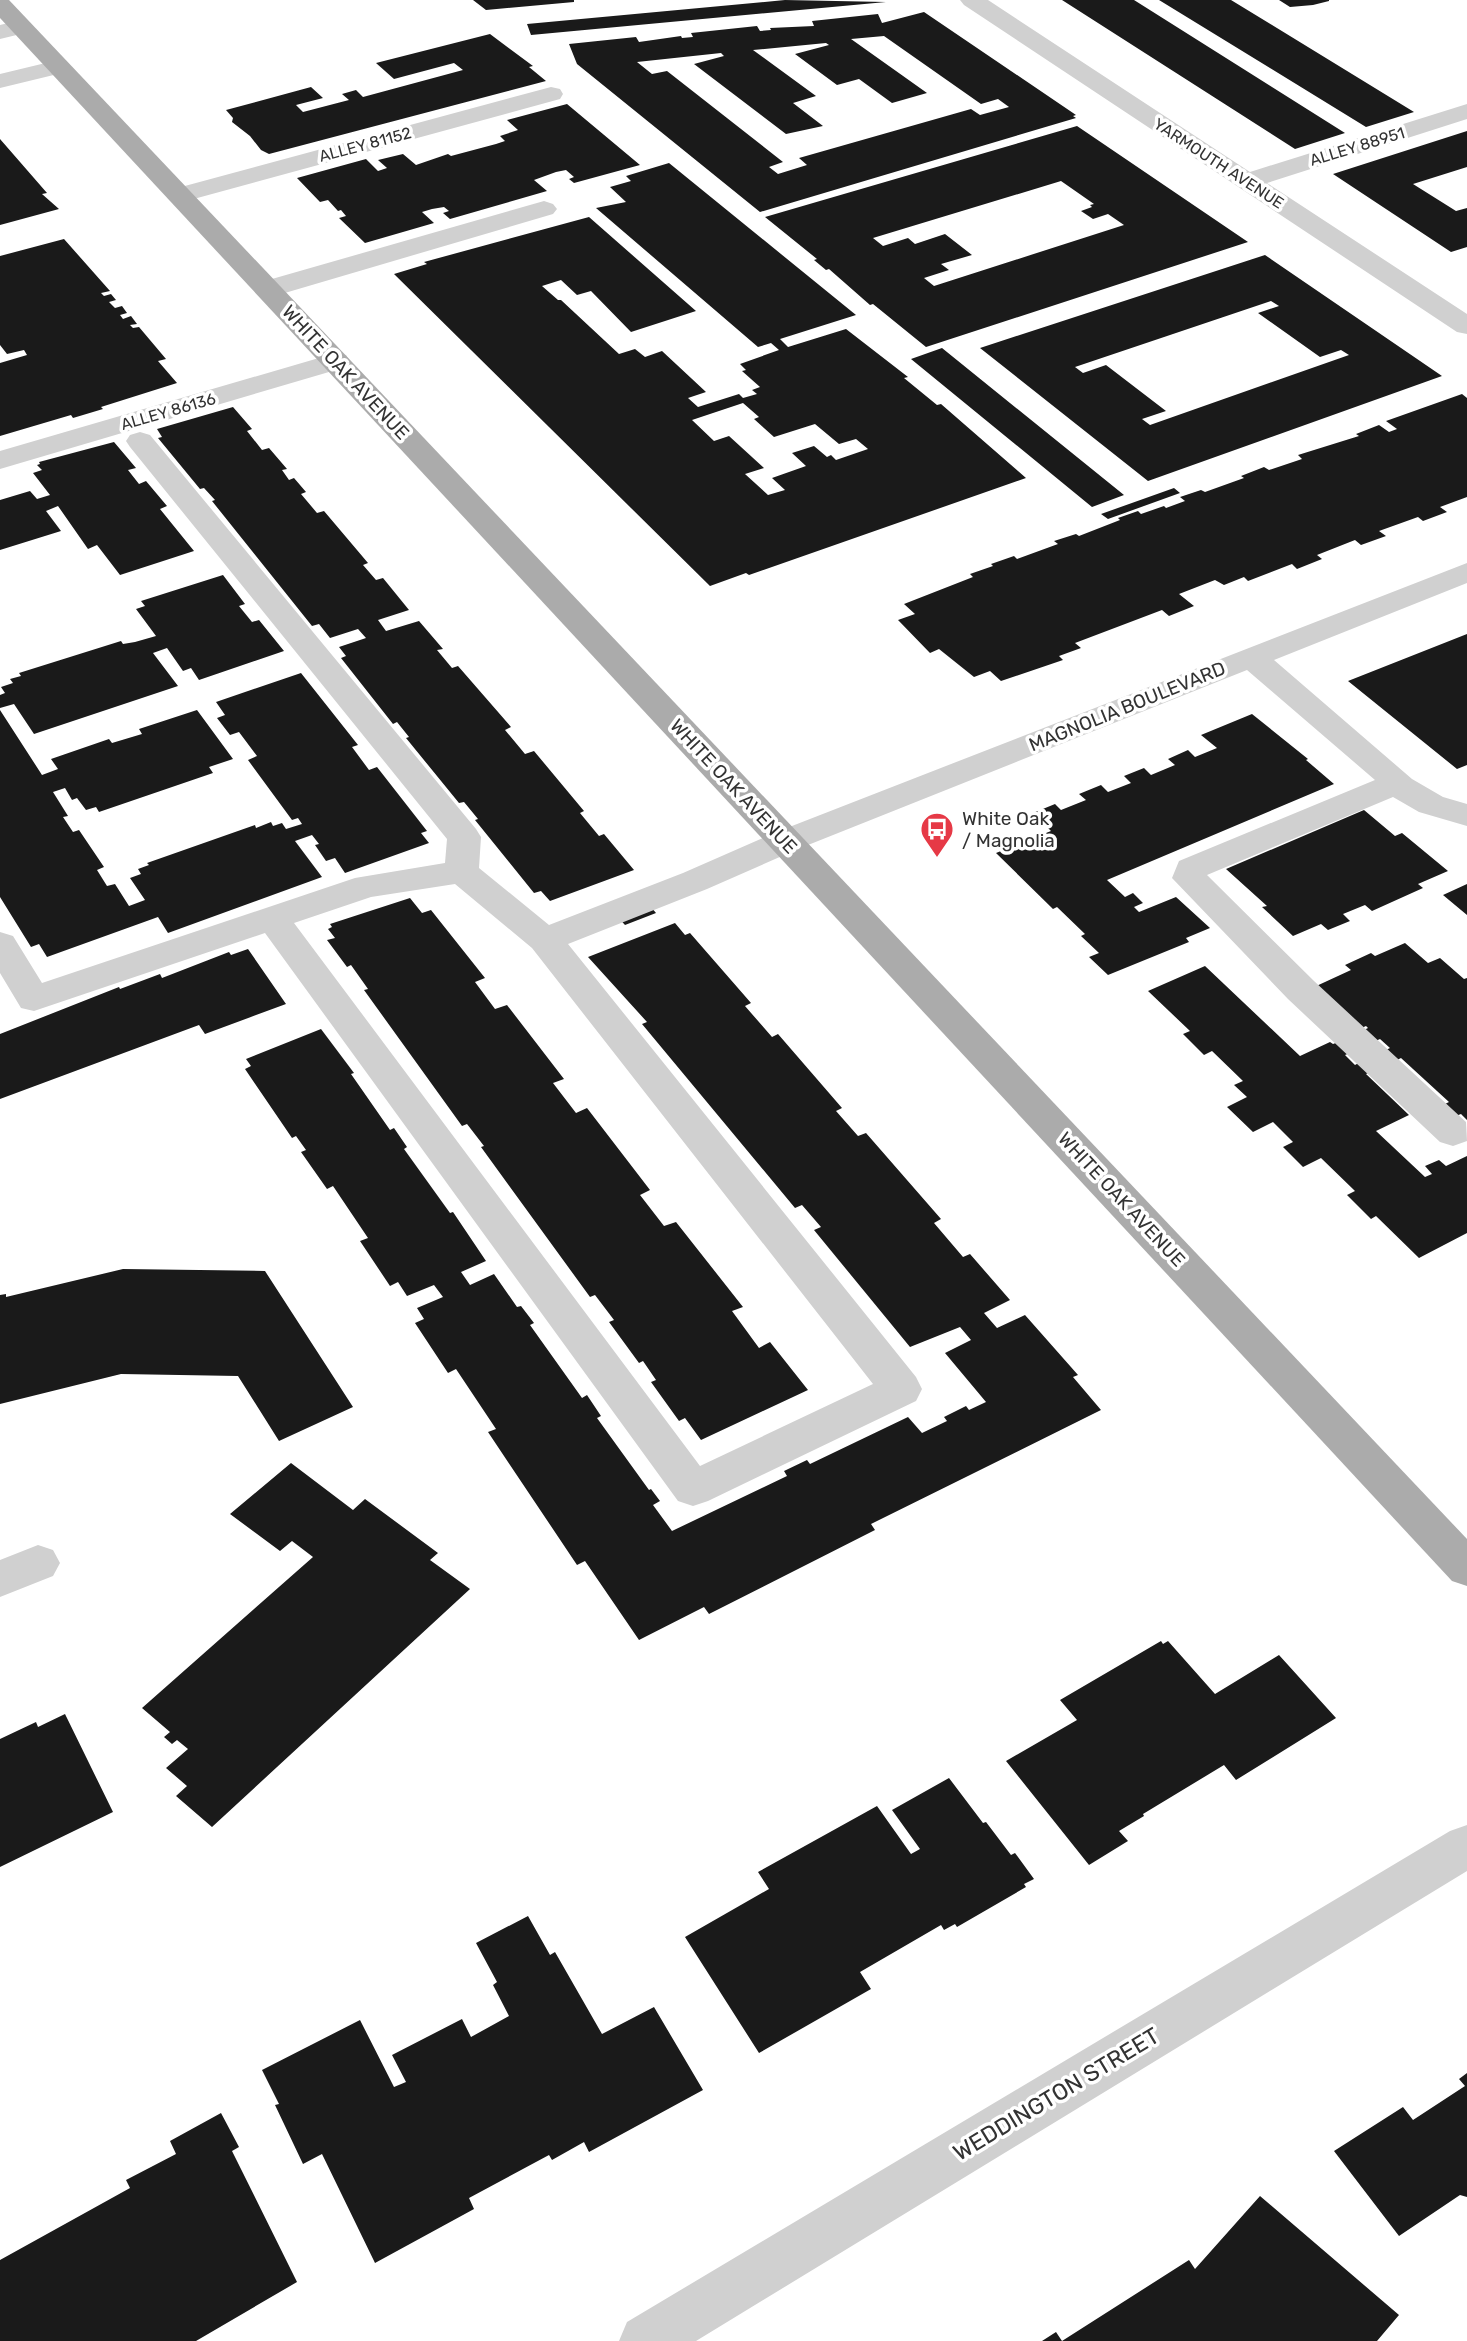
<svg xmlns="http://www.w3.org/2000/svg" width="1467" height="2341" viewBox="0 0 1467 2341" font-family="Rubik,sans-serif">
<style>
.building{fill:#1a1a1a;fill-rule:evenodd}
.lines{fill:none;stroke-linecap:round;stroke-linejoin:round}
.minor{fill:#d0d0d0;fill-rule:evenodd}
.major{fill:#ababab;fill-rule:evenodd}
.labels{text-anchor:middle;stroke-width:7;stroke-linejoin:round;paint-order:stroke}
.far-street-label{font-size:16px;fill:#333;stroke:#fff}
.street-label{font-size:19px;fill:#333;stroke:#fff}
.poi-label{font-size:19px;fill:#333;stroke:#fff;text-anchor:start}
.near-street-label{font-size:23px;fill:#333;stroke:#fff}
</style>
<rect width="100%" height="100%" fill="#fff"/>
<path class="building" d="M473 0H574V2L486 10Z
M785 0 886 2 531 35 527 24Z
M1062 0H1134L1345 133 1295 149Z
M1159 0H1231L1414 112 1366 127Z
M1279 0H1329V1L1313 5 1290 7Z
M924 12 1076 115 1073 116 1076 118 760 212 577 64 569 44 636 37 639 42 681 36 682 38 693 37 691 33 757 26 760 31 771 30 770 28 814 26 812 21 878 14 882 23ZM884 36 981 104 998 99 1009 107 980 115 971 109 799 158 807 165 778 174 769 167 783 162 667 71 652 74 637 62 721 53 724 56 694 64 786 134 823 126 793 103 816 96 753 50 826 43 829 45 795 54 837 85 859 79 892 103 927 93 851 39Z
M490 34 533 66 529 67 546 81 269 154 261 150 250 136 232 122 233 118 226 110 311 87 323 98 296 105 303 112 349 100 342 94 356 90 363 97 463 70 454 63 394 79 376 63Z
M567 104 640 165 574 183 569 179 574 177 566 170 556 172 534 180 547 191 450 219 443 213 449 211 444 207 432 209 422 212 434 223 365 243 339 218 346 216 341 210 338 211 328 200 320 202 297 178 366 159 378 171 387 168 378 160 403 154 416 165 448 154 451 156 496 144 505 141 500 136 518 130 507 120Z
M1077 126 1248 242 926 347 873 304 870 305 829 269 826 270 814 260 817 259 765 217ZM1061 181 1094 204 1090 205 1092 207 1081 211 1093 219 1108 214 1124 225 934 286 924 278 949 270 941 264 972 255 945 234 915 244 908 238 883 246 873 238Z
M1467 131V167L1413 184 1456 211 1467 208V247L1451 252 1333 174Z
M0 139 47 193 42 194 59 209 0 225Z
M669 163 856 315 780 339 788 347 846 329 908 377 904 378 937 405 941 404 1026 478 749 575 746 573 710 586 394 274 427 264 424 262 589 217 696 311 631 332 591 291 577 295 561 280 542 286 558 300H561L619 354 635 349 645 357 662 351 706 392 688 398 698 407 739 394 743 398 757 394 752 390 760 387 742 371 746 370 740 364 779 350 771 343 758 347 596 208 626 202 610 187 631 181 626 176ZM743 403 759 417 754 419 774 437 815 424 839 444 856 439 868 449 836 460 831 455 827 457 814 446 792 453 806 466 772 478 785 490 768 495 745 474 764 468 729 436 714 441 692 420Z
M64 239 110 291 101 293 104 296 111 294 116 300 109 302 115 308 122 306 127 313 120 315 123 319 131 316 137 324 130 325 133 328 139 327 166 359 158 361 177 383 101 407 103 409 73 418 71 415 0 436V363L27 355 24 350 7 354 0 345V256Z
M1265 255 1442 376 1148 481 980 348ZM1271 301 1279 306 1258 313 1320 357 1341 350 1349 355 1150 425 1142 419 1166 411 1106 365 1083 373 1075 367Z
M942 348 1124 495 1092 507 911 359Z
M1462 394 1467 398V497L1440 507 1447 512 1423 521 1418 517 1379 531 1386 536 1361 545 1355 540 1317 555 1322 559 1297 569 1292 564 1248 581 1244 577 1224 585 1215 580 1179 594 1194 606 1169 616 1162 610 1075 643 1081 648 1059 656 1063 660 1001 681 990 671 974 677 939 649 930 653 898 620 915 614 904 604 973 577 970 574 993 566 991 564 1014 556 1017 559 1058 544 1054 541 1076 534 1079 536 1120 520 1118 518 1138 511 1141 514 1164 506 1166 508 1185 501 1180 497 1201 490 1205 492 1244 478 1241 476 1264 467 1269 470 1302 459 1298 455 1359 436 1356 434 1379 425 1389 432 1397 429 1386 421Z
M233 407 252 429 247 431 262 450 269 448 287 469 282 470 289 480 294 478 306 492 301 494 317 513 324 511 368 563 363 565 376 580 383 578 409 610 378 620 386 631 419 621 443 649 437 650 452 668 458 666 511 727 505 730 525 754 534 751 584 811 580 813 599 836 604 834 634 870 550 901 541 891 534 893 475 820 478 819 464 802 459 803 406 738 409 737 397 722 393 724 341 658 346 656 339 647 366 638 358 629 330 638 319 624 312 626 212 501 215 500 204 488 200 489 158 438 162 437 157 429Z
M114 442 136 468 128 470 139 484 146 481 167 506 160 509 194 551 120 575 97 545 88 549 58 506 46 511 61 531 0 550V500L30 491 37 499 50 495 33 473 42 470 37 465 40 464 39 462Z
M1174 488 1180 493 1108 519 1101 514Z
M223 575 245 604 239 606 252 622 259 620 284 651 199 680 191 668 183 671 167 648 153 653 178 686 34 734 14 704 0 708V695L5 693 1 687 13 683 10 679 21 676 19 673 121 641 123 644 135 642 156 636 136 609 145 606 141 601Z
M1467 634V765L1457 769 1348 681Z
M301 673 358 745 352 747 369 770 377 767 427 831 421 833 429 843 345 873 335 858 326 861 315 845 319 844 312 835 295 841 322 877 168 933 158 917 47 957 39 944 31 947 0 897V710L42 775 58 769 51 759 109 739 112 743 142 734 139 729 197 710 233 759 209 767 213 773 99 812 96 807 86 810 77 798 72 800 65 788 53 792 68 816 63 817 73 832 79 830 104 867 97 870 107 886 115 884 129 906 145 900 130 878 141 874 138 869 149 865 147 863 255 825 256 828 271 822 273 826 282 823 286 829 302 824 298 818 292 820 248 760 257 756 239 732 230 735 217 718 225 715 216 702Z
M1252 714 1308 759 1306 760 1334 784 1107 880 1125 897 1133 893 1143 903 1134 907 1139 912 1176 897 1210 928 1186 938 1189 942 1108 975 1089 957 1099 953 1081 936 1085 934 1057 907 1053 909 996 853 1051 831 1033 813 1055 804 1061 810 1086 800 1079 794 1101 785 1108 792 1131 783 1124 776 1144 768 1151 775 1175 765 1168 759 1188 750 1195 757 1217 748 1201 735Z
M1364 810 1395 836 1402 833 1448 871 1418 884 1423 888 1372 911 1365 905 1343 914 1350 921 1328 930 1321 924 1293 936 1262 907 1267 906 1226 869Z
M1467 884V915L1443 895Z
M410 898 422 913 431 910 485 978 475 982 495 1009 507 1005 564 1079 553 1083 576 1113 587 1108 650 1190 640 1195 664 1226 676 1222 743 1307 732 1311 759 1348 770 1342 808 1390 701 1440 685 1418 679 1421 651 1382 656 1380 643 1361 639 1363 609 1322 614 1320 595 1295 590 1297 481 1147 484 1146 467 1124 462 1126 364 990 368 989 351 965 347 967 327 940 335 938 328 929 332 927 330 924Z
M646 901 656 913 625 925 615 914Z
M675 923 685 935 690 933 751 1003 745 1006 772 1037 778 1034 842 1108 836 1111 858 1136 866 1133 941 1219 934 1223 963 1257 970 1254 1010 1300 984 1313 997 1328 1025 1315 1078 1375 1073 1377 1101 1410 871 1524 875 1530 709 1614 704 1607 639 1640 585 1561 577 1565 488 1432 496 1429 456 1369 448 1373 415 1323 424 1319 417 1308 443 1297 434 1285 407 1296 398 1282 390 1286 360 1241 368 1238 333 1186 327 1189 301 1152 306 1150 296 1136 292 1138 245 1069 251 1066 246 1059 321 1029 354 1073 351 1074 390 1130 394 1128 407 1147 404 1149 450 1213 453 1212 486 1261 461 1272 470 1285 494 1274 517 1307 521 1306 534 1323 530 1325 582 1398 587 1395 601 1416 597 1418 649 1490 651 1489 660 1501 653 1505 672 1531 787 1476 784 1471 807 1460 810 1464 908 1417 922 1433 947 1421 944 1417 966 1406 969 1410 986 1402 945 1353 971 1340 960 1327 910 1347 814 1230 821 1227 802 1205 795 1208 642 1024 647 1022 588 957Z
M1405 943 1428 963 1440 958 1464 979 1467 978V1120L1461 1114 1453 1117 1441 1106 1449 1102 1401 1058 1393 1062 1382 1052 1390 1048 1380 1039 1371 1043 1360 1032 1368 1028 1366 1026 1357 1030 1312 988 1351 970 1345 965 1371 953 1375 956Z
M248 949 286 1004 205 1034 199 1025 0 1099V1034L119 987 120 989 160 974 162 978 229 952 231 955Z
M1205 966 1300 1056 1330 1042 1333 1044 1341 1041 1352 1052 1345 1055 1355 1065 1362 1061 1373 1071 1366 1074 1409 1115 1376 1131 1425 1177 1432 1174 1425 1166 1439 1160 1446 1166 1467 1156V1233L1419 1258 1376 1216 1371 1219 1347 1195 1355 1191 1321 1158 1303 1167 1283 1147 1293 1142 1273 1122 1253 1132 1227 1107 1247 1097 1234 1085 1243 1081 1212 1051 1204 1055 1183 1034 1190 1031 1148 991Z
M123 1269 265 1271 353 1407 279 1441 238 1376 121 1374 0 1404V1295L6 1294V1297Z
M291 1463 353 1510 365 1499 438 1553 430 1560 470 1589 212 1827 176 1796 187 1786 166 1768 188 1749 177 1740 172 1744 164 1737 170 1732 142 1708 313 1557 292 1541 280 1551 230 1514Z
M1161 1641 1163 1644 1168 1641 1215 1694 1279 1655 1336 1718 1236 1780 1224 1765 1143 1814 1144 1816 1119 1831 1128 1841 1089 1865 1006 1761 1077 1720 1060 1700Z
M65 1714 113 1812 0 1867V1739L36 1722 38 1727Z
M949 1778 983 1823 986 1822 1011 1855 1015 1853 1034 1879 1024 1884 1026 1887 957 1927 955 1924 944 1930 941 1925 860 1972 871 1989 759 2053 685 1937 769 1889 758 1872 877 1806 911 1854 920 1849 892 1810Z
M528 1916 550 1955 555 1952 602 2034 654 2007 703 2090 589 2152 584 2142 552 2160 549 2155 469 2198 474 2209 375 2263 322 2154 303 2164 275 2105 279 2104 262 2070 360 2020 394 2087 406 2082 392 2055 462 2019 471 2037 509 2016 493 1985 497 1982 476 1943Z
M1467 2073V2197L1460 2195 1399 2236 1334 2151 1403 2107 1413 2120 1465 2086 1459 2079Z
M221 2113 239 2147 232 2151 297 2282 196 2341H0V2260L130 2188 126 2180 176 2154 170 2141Z
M1260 2196 1399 2315 1377 2341H1042L1056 2332 1062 2341 1189 2260 1195 2269Z"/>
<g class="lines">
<path class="minor" d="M960 0H988L1250 172 1467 104V119L1267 183 1467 314V334L1457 332 964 5Z
M21 20 29 22 33 27 29 32 0 39V25Z
M58 60 66 62 70 67 66 72 0 88V74Z
M551 87 560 89 563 94 560 99 179 203 170 200 166 195 170 190Z
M544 201 553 204 557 209 553 214 278 295 268 297 258 295 255 289 258 283Z
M336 353 346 355 350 361 346 367 0 469V451Z
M140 432 150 435 476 829 481 837 479 868 549 925 683 873 774 833 1467 563V583L1274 660 1412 779 1443 797 1467 804V826L1419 812 1393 797 1207 875 1314 981 1466 1122 1467 1141 1453 1146 1440 1142 1288 999 1172 878 1179 861 1375 780 1247 670 798 849 707 889 568 944 916 1377 922 1389 916 1401 708 1501 693 1506 678 1501 265 933 34 1011 21 1008 0 973V932L13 936 42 983 355 878 445 863 447 839 130 447 126 441 130 435ZM455 884 532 948 873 1384 700 1466 294 923 371 897Z
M38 1545 53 1550 60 1563 53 1576 0 1597V1560Z
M1467 1825V1871L696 2341H619L627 2322 1450 1831Z"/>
<path class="major" d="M0 0H9L1467 1539V1586L1452 1581 0 18Z"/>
</g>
<defs>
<symbol id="bus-pin" viewBox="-11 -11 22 30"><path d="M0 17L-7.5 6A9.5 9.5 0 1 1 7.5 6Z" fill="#e63946" stroke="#fff"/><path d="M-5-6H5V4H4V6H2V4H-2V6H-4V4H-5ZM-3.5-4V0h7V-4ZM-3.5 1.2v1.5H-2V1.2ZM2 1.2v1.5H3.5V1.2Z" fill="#fff"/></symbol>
</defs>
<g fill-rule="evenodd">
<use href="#bus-pin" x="918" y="810" width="38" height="52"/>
</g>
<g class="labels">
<g class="far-street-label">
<text transform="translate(365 144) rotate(-15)" y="6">ALLEY 81152</text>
<text transform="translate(1357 146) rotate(-17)" y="6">ALLEY 88951</text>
<text transform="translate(1219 163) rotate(33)" y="6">YARMOUTH AVENUE</text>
<text transform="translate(168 411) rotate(-16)" y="6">ALLEY 86136</text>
</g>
<g class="street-label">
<text transform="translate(346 372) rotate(47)" y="7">WHITE OAK AVENUE</text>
<text transform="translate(1127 706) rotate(-22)" y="7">MAGNOLIA BOULEVARD</text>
<text transform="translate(734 786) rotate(47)" y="7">WHITE OAK AVENUE</text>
<text transform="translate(1122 1199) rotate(47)" y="7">WHITE OAK AVENUE</text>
</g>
<g class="poi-label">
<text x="962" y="825">White Oak<tspan x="962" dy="22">/ Magnolia</tspan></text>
</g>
<g class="near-street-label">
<text transform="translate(1056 2094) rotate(-31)" y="8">WEDDINGTON STREET</text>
</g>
</g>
</svg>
